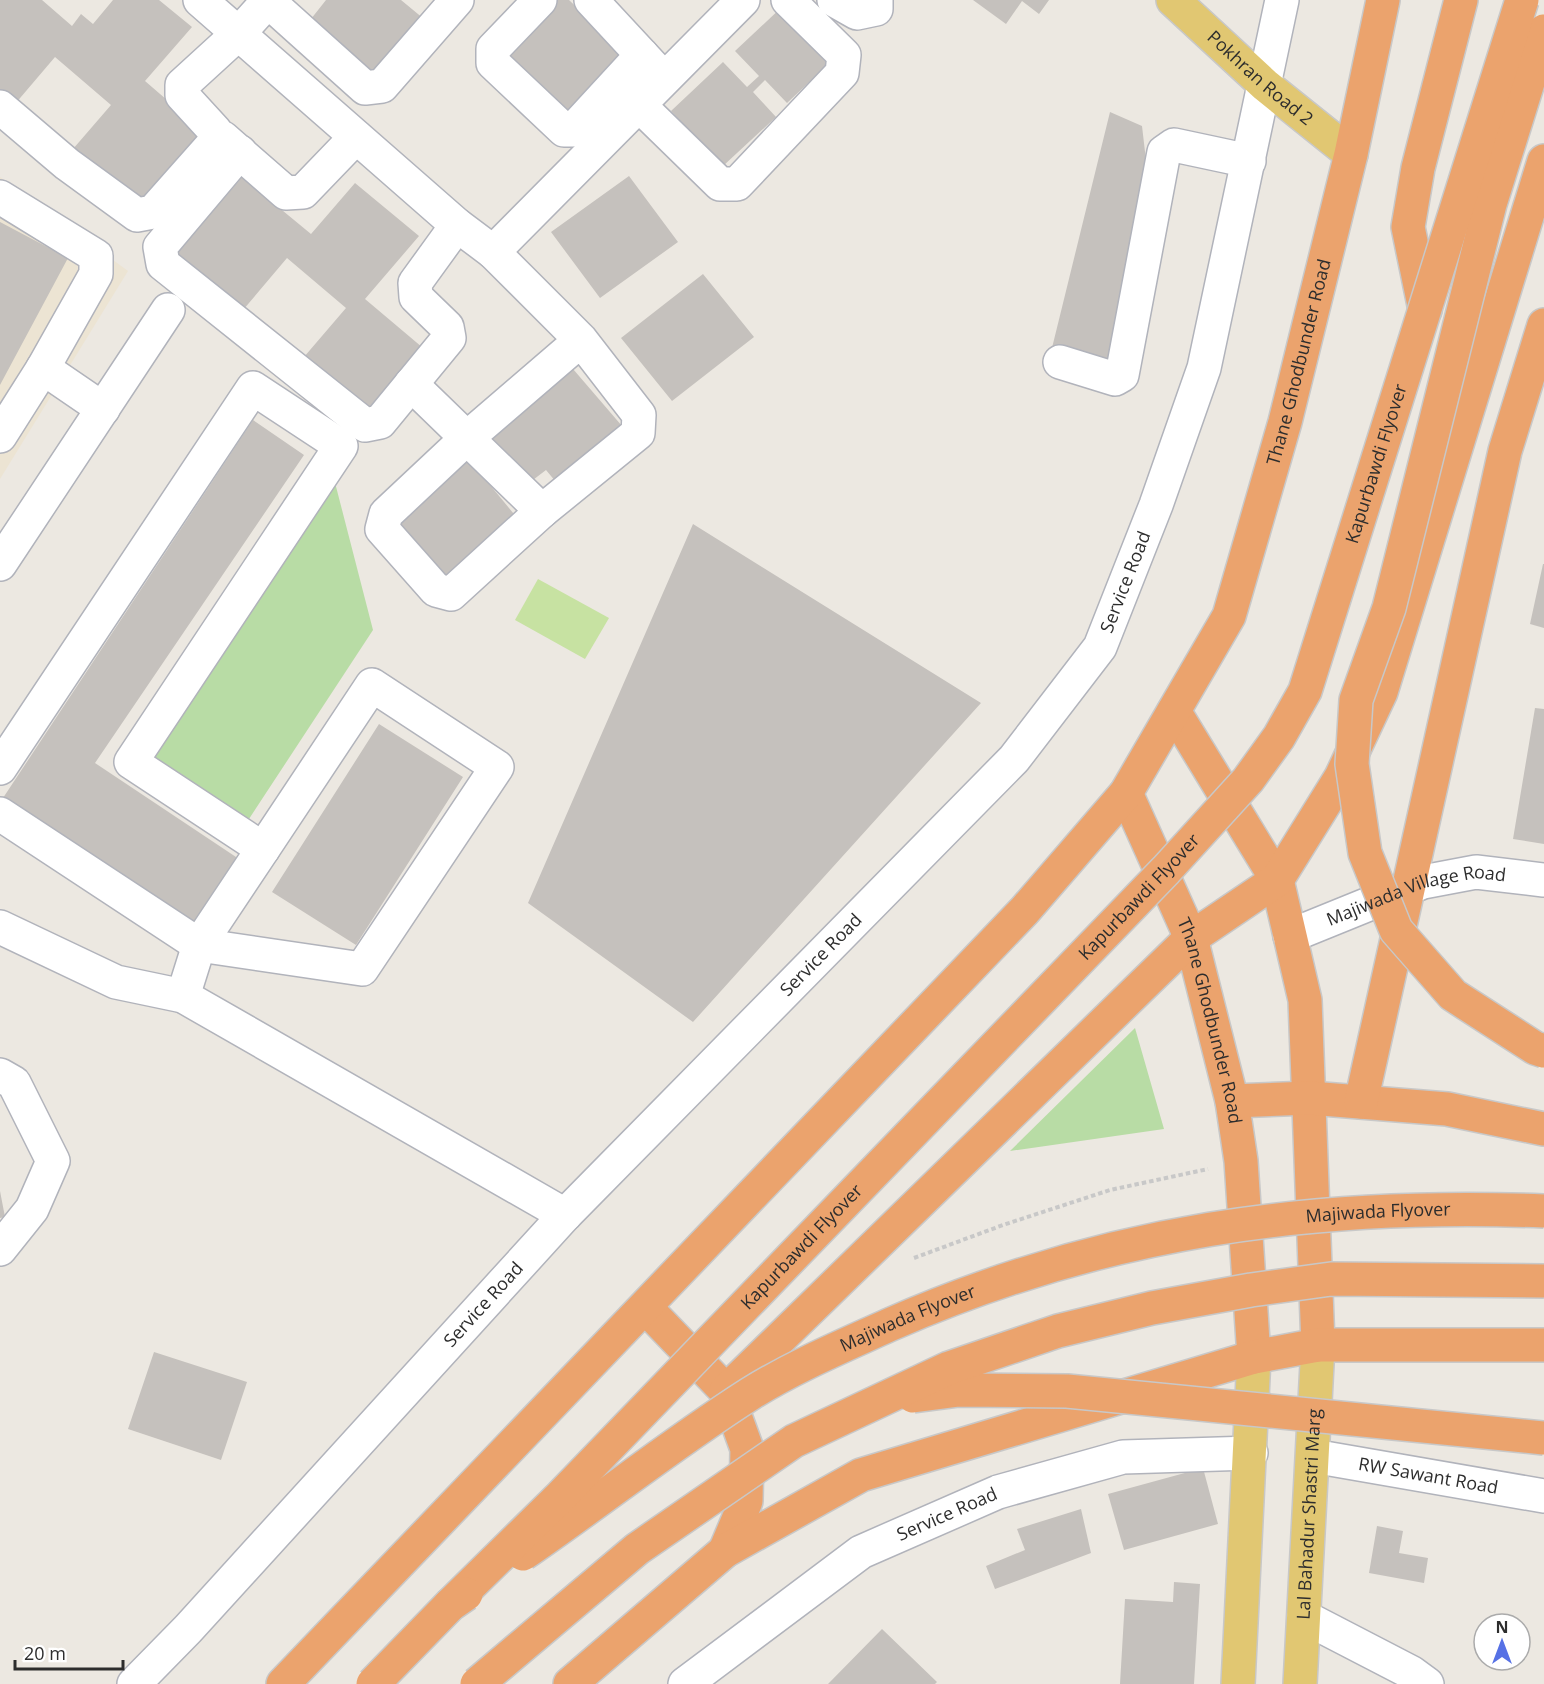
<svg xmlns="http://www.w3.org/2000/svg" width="1544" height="1684" viewBox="0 0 1544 1684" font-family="'Open Sans',sans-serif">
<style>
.education{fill:#ece4d3}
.green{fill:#b8dca5}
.pitch{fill:#c7e2a2}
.building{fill:#c5c1bd}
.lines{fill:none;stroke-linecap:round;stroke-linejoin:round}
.minor-casing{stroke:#b1b3bb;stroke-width:36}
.major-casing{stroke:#c8c8c8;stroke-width:36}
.highway-casing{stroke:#c8c8c8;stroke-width:36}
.path{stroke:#c8c8c8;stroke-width:4;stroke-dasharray:4.5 3;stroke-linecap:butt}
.minor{stroke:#fff;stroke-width:33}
.major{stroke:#e1c772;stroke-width:33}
.highway{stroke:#eba36d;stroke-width:33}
.highway-bridge-casing{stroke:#c8c8c8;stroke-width:36;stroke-linecap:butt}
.highway-bridge{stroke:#eba36d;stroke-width:33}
.labels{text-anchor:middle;stroke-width:4.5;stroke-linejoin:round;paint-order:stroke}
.street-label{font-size:18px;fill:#2d2d2d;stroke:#fff}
</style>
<rect width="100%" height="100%" fill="#ece8e1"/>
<path class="education" d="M0 177 128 271 0 479Z"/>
<path class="green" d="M332 471 373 630 247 822 150 754Z
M1135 1028 1164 1129 1010 1151Z"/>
<path class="pitch" d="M538 579 609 618 585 659 515 620Z"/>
<path class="building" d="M0 0H42L72 26 81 14 93 24 113 0H159L192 27 145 81 204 132 141 206 73 149 111 105 55 57 15 104 0 92Z
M326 0H401L424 19 374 75 311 19Z
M552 0H569L628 57 565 120 498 55Z
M973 0H1049L1039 14 1022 1 1006 24Z
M784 5 835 58 787 103 765 80 753 92 776 117 723 166 671 111 723 62 747 87 759 76 735 51Z
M1110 112 1142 126 1149 186 1112 369 1051 352Z
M629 176 678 242 600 298 551 232Z
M242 177 311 234 355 183 419 236 365 299 429 353 375 416 304 357 346 308 287 258 243 310 176 254Z
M0 222 68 258 0 385Z
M703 274 754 337 672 401 621 338Z
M567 362 622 426 556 482 546 470 529 483 484 432Z
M253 420 304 455 95 763 245 863 201 928 3 798Z
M467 457 518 519 442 581 390 519Z
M693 524 981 703 693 1022 528 903Z
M1543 564H1544V628L1530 624Z
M1535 708 1544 709V844L1513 839Z
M379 724 463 777 356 945 272 892Z
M0 1191 5 1217 0 1218Z
M154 1352 247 1382 221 1460 128 1429Z
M1203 1468 1218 1524 1124 1550 1108 1494Z
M1081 1509 1091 1553 995 1589 986 1566 1025 1550 1017 1529Z
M1377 1526 1403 1531 1399 1553 1428 1558 1424 1583 1369 1573Z
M1174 1582 1200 1584 1194 1684H1120L1125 1599 1173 1602Z
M882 1629 937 1682 935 1684H828Z"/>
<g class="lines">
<defs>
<g id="minor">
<path d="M200 0 457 225 493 252 743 0"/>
<path d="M540 0 493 49V63L564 130H573L642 55"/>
<path d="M591 0 656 70"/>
<path d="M834 0 857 13 876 9V0"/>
<path d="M268 1 365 88 382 86 457 0"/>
<path d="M640 106 720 184H737L842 73 844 55 788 0"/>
<path d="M0 107 67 164 137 215 153 212 215 142V131L182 95V85L240 32 269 0"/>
<path d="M223 138 286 193 303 192 356 137"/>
<path d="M240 152 160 247 163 264 365 425 380 422 449 338 447 327 416 297 415 283 457 225"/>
<path d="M0 197 96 256V274L43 368 0 436"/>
<path d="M493 252 581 340 639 415 638 433 542 511 451 594 436 590 382 529 386 514 467 438 581 340"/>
<path d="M1060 362 1115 379 1122 375 1164 152 1174 145 1249 161"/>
<path d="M43 368 103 409"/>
<path d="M411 384 542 511"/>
<path d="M0 564 168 310"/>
<path d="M0 768 253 388 341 446 131 762 263 849 199 945 183 996"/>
<path d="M0 814 199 945 362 969 497 767 372 685 263 849"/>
<path d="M0 927 116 982 183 996 565 1215"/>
<path id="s1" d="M1290 936 1423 882 1476 872 1544 880"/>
<path d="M0 1075 14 1083 53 1161 32 1209 0 1249"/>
<path id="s2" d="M1313 1456 1544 1496"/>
<path d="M1304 1617 1412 1673 1427 1684"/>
<path id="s3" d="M134 1684 188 1629 565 1215 1014 759 1100 647 1156 505 1204 368 1282 0"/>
<path id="s4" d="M685 1684 861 1552 998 1492 1123 1457 1251 1453"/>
</g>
<g id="major">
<path id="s5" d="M1173 0 1265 85 1351 154"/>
<path d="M1238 1684 1254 1357"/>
<path id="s6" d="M1300 1684 1318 1345"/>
</g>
<g id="highway">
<path d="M1425 310 1408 227 1418 168 1461 0"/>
<path d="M1174 711 1277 880 1305 1000 1318 1345"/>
<path id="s7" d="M1126 793 1191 938 1232 1101 1241 1161 1254 1357"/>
<path d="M1232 1101 1310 1098 1447 1109 1544 1129"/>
<path d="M1361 1102 1505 451 1544 325"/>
<path d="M646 1308 726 1391 747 1449 746 1501 725 1551"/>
<path d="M726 1391 1191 938 1277 880 1341 777 1381 692 1544 161"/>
<path id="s8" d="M283 1684 1025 910 1126 793 1229 616 1285 422 1351 154 1383 0"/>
<path d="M570 1684 725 1551 861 1475 1254 1357 1318 1345H1544"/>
</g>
</defs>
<use href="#minor" class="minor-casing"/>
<use href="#major" class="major-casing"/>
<use href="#highway" class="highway-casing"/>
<path class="path" d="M914 1258 1003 1225 1110 1190 1208 1169"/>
<use href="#minor" class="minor"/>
<use href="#major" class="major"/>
<use href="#highway" class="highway"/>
<defs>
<g id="highway-bridge">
<path d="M1544 31 1490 204 1389 608 1356 700 1352 764 1365 853 1396 930 1453 995 1535 1048 1544 1051"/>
<path d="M913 1396 959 1390 1067 1391 1544 1438"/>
<path id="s9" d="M523 1554C599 1502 673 1443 750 1394 793 1367 843 1346 889 1325 1103 1231 1312 1202 1544 1211"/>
<path id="s10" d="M450 1605 561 1496 1166 870 1248 780 1279 737 1305 691 1522 0"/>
<path d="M373 1684 450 1605 466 1594"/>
<path d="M477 1684 637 1549 794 1441 949 1368 1058 1331 1152 1308 1251 1290 1331 1279 1544 1281"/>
</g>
</defs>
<use href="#highway-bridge" class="highway-bridge-casing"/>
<use href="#highway-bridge" class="highway-bridge"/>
</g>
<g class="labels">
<g class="street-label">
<text dy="6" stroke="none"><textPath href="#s5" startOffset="117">Pokhran Road 2</textPath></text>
<text dy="6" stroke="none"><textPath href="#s8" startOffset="1695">Thane Ghodbunder Road</textPath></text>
<text dy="6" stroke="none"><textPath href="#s10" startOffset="1492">Kapurbawdi Flyover</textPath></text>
<text dy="6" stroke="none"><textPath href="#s3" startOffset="1488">Service Road</textPath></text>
<text dy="6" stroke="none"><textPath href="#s10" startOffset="988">Kapurbawdi Flyover</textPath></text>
<text dy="6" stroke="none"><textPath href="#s1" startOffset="134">Majiwada Village Road</textPath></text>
<text dy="6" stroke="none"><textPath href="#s3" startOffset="1002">Service Road</textPath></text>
<text dy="6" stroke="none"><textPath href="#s7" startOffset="244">Thane Ghodbunder Road</textPath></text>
<text dy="6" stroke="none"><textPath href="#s9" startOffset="938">Majiwada Flyover</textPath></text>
<text dy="6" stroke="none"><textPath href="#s10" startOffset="502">Kapurbawdi Flyover</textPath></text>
<text dy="6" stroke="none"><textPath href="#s3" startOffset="516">Service Road</textPath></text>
<text dy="6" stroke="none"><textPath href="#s9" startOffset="453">Majiwada Flyover</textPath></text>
<text dy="6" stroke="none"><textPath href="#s2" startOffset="117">RW Sawant Road</textPath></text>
<text dy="6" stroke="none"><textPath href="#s4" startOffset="314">Service Road</textPath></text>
<text dy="6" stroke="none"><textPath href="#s6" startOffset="170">Lal Bahadur Shastri Marg</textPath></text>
</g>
</g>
<g transform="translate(1502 1642)"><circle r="28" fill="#ffffff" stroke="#ababab" stroke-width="1.5"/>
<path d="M0-4.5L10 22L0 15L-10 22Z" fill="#5671e5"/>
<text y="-9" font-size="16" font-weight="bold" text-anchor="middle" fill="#2d2d2d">N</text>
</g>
<path d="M15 1660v9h108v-9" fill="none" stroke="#2d2d2d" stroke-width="3"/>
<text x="24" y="1660" font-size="18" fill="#2d2d2d" stroke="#ffffff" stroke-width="4.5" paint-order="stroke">20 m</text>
</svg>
